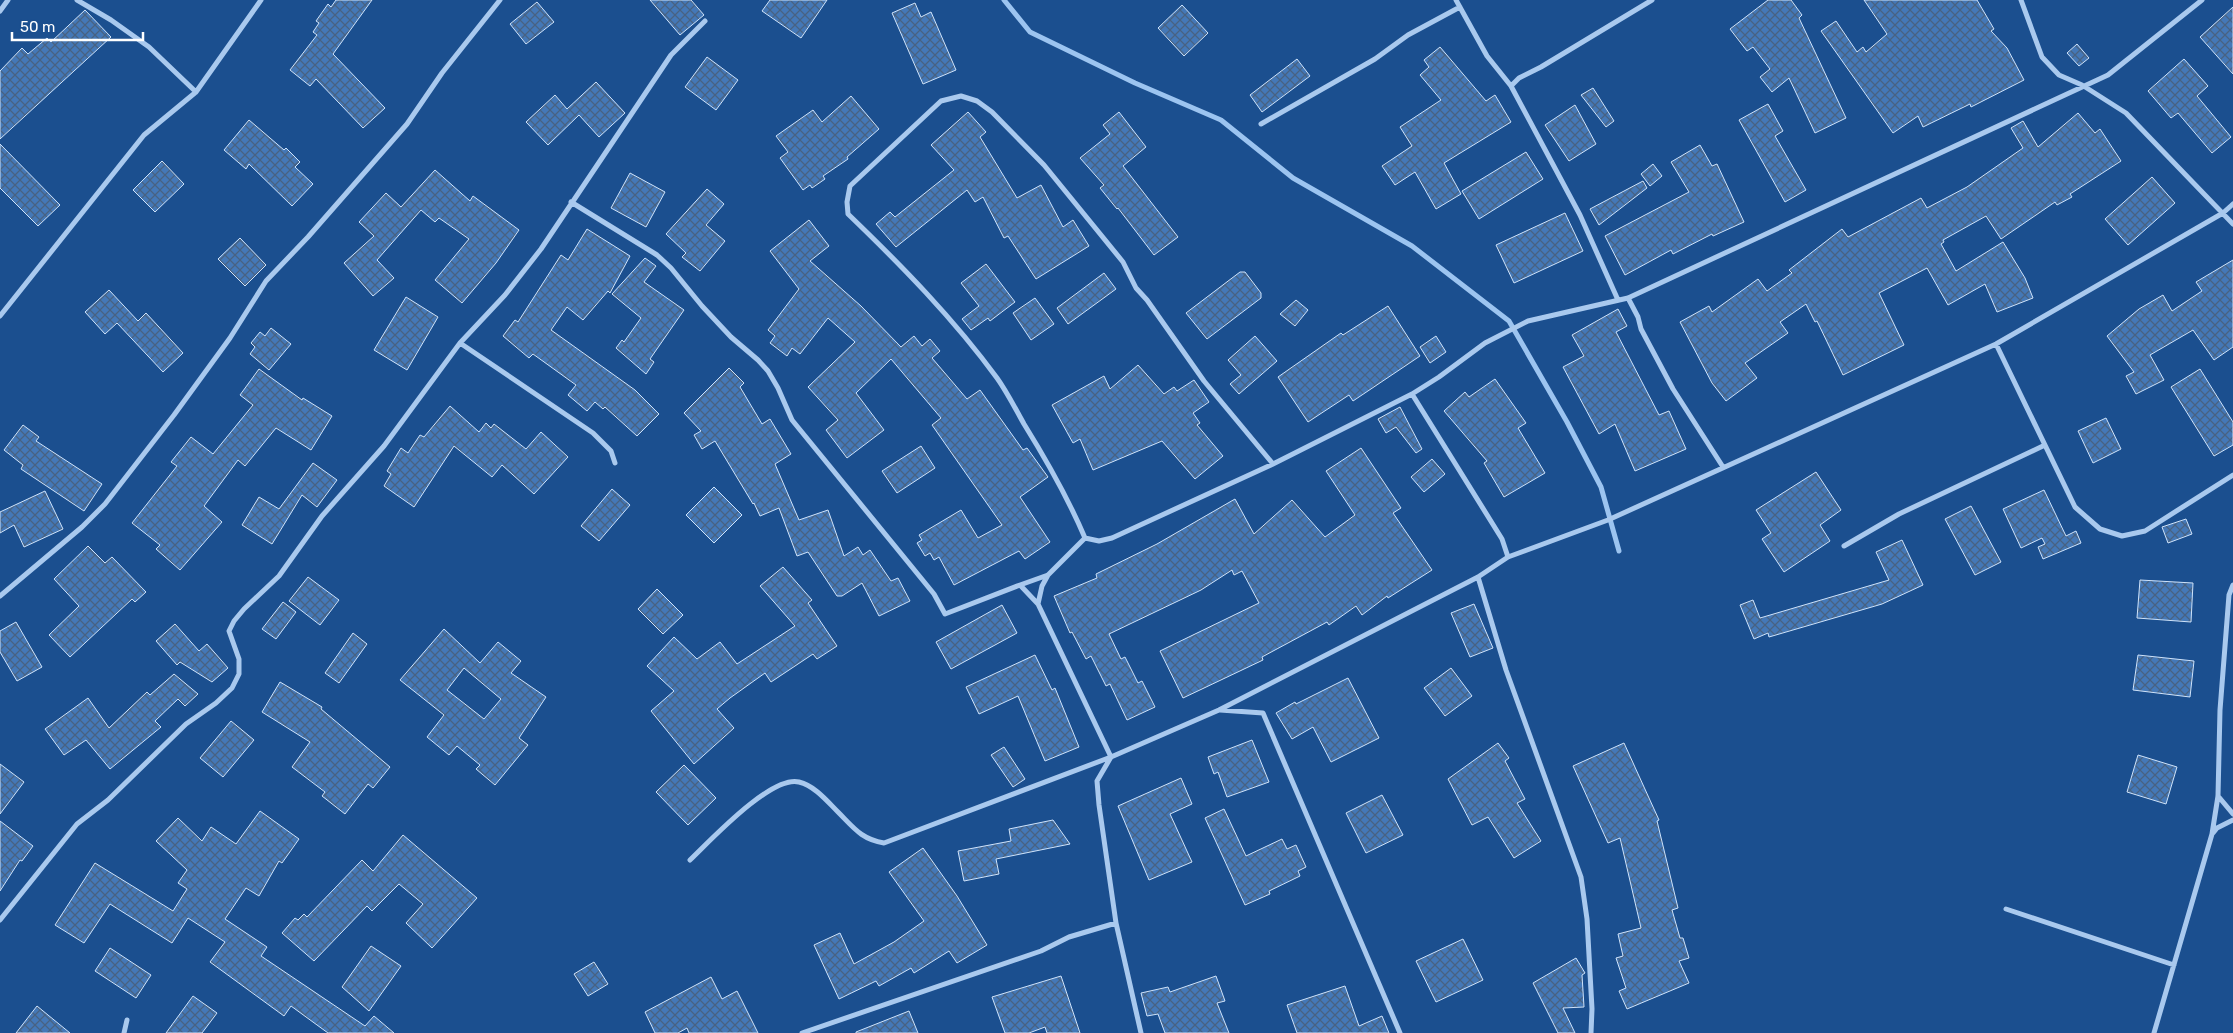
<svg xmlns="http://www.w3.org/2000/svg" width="2233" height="1033" viewBox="0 0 2233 1033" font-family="Rubik,sans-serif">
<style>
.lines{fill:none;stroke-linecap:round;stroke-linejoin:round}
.stream{stroke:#9cc4f0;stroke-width:5}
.building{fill:url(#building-cross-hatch);stroke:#cfe3fa;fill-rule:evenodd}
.minor{stroke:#a9c9ee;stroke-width:5}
</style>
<defs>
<pattern id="building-cross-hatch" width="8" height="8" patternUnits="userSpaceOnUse" patternTransform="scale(1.25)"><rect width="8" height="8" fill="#4478b7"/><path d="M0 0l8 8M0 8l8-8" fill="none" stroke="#486282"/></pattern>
</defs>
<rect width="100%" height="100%" fill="#1b4f8f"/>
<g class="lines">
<path class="stream" d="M1004 0 1030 32 1135 83 1221 120 1293 178 1412 246 1509 321 1567 422 1601 487 1619 551"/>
</g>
<path class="building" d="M336 0H372L333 54 385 108 363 128 316 79 310 86 290 70 317 35 313 32 319 23 316 21 328 4 331 7Z
M650 0H691L704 15 680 35Z
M770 0H827L801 38 762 11Z
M1768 0H1791L1802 15 1799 18 1846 118 1815 133 1789 78 1772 92 1760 77 1770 69 1753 47 1747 51 1730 29Z
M1864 0H1977L1994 29 1991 31 2007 48 2024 80 1971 107 1970 104 1923 127 1918 116 1893 133 1821 31 1836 21 1857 52 1863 47 1866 52 1887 34Z
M537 2 554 22 526 44 510 24Z
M915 3 921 17 931 12 956 70 923 84 892 13Z
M1182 5 1208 33 1184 56 1158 28Z
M2233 7V74L2200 37Z
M85 10 111 37 0 139V71L22 48 28 54 47 38 51 42Z
M2077 44 2089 58 2079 66 2067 53Z
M1440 47 1486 101 1495 95 1511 122 1444 163 1461 194 1436 209 1415 172 1395 185 1382 166 1412 146 1400 127 1441 100 1420 75 1429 67 1424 60Z
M707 57 738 80 716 110 685 87Z
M1297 59 1310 76 1262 112 1250 95Z
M2184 59 2208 86 2197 96 2231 137 2212 153 2178 113 2171 118 2148 91Z
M596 82 625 113 599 137 579 115 548 145 526 122 555 95 567 109Z
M1593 88 1614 121 1606 127 1581 95Z
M851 96 879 129 847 157 848 159 823 176 825 179 812 188 810 185 803 190 780 158 788 152 776 136 813 110 822 122Z
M1768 104 1783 131 1775 136 1806 190 1785 202 1739 120Z
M1575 105 1596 144 1569 161 1545 125Z
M968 112 986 132 980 137 1017 198 1041 185 1063 227 1073 220 1089 246 1036 279 1008 236 1004 238 983 197 975 202 967 190 896 247 876 224 890 212 895 217 954 170 931 145Z
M1119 112 1146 147 1123 166 1178 237 1154 255 1118 208 1117 209 1100 188 1104 185 1080 158 1110 134 1103 125Z
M2078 113 2095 133 2100 129 2121 161 2070 194 2072 197 2057 205 2055 202 2001 239 1986 216 1943 240 1944 242 1941 244 1956 271 2003 242 2025 278 2033 298 1997 312 1985 284 1948 305 1927 268 1879 293 1904 345 1843 375 1817 321 1815 322 1806 304 1780 322 1788 333 1745 363 1757 378 1726 401 1712 383 1680 322 1709 306 1712 312 1758 279 1767 291 1792 273 1789 270 1842 229 1848 237 1921 198 1927 208 1967 187 2023 148 2011 128 2023 121 2038 147Z
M249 120 284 150 286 148 300 162 295 167 313 184 292 206 249 164 246 169 224 150Z
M0 144 60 205 38 226 0 188Z
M1700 145 1712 166 1717 164 1744 222 1713 236 1712 234 1673 254 1671 250 1625 275 1605 236 1689 192 1671 162Z
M1526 152 1543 179 1479 219 1462 191Z
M162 161 184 184 155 212 133 190Z
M1653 164 1662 176 1650 186 1641 174Z
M435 170 470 201 473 196 519 230 496 263 462 303 435 280 469 239 439 218 435 222 421 210 377 260 394 278 373 296 344 263 374 236 359 222 386 193 401 207Z
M630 173 665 192 646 227 611 208Z
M2152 177 2175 203 2128 245 2105 219Z
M1643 181 1647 188 1599 225 1590 209Z
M707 189 724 204 706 225 725 241 700 271 682 257 686 253 666 234Z
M1565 213 1583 251 1514 283 1496 245Z
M809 220 829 246 810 261 861 306 901 347 914 336 922 346 930 339 940 351 932 358 967 399 980 390 1023 450 1027 448 1048 477 1020 497 1050 542 1025 559 1019 551 954 585 939 557 934 560 930 553 925 556 917 543 922 540 919 535 961 510 978 538 1002 525 932 425 941 418 891 359 856 393 884 430 847 458 826 430 838 420 808 387 855 342 828 318 800 354 792 348 787 356 770 343 775 336 768 330 799 289 770 251Z
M587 229 630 256 610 293 608 291 583 320 567 307 551 330 635 390 659 414 637 436 605 407 603 409 595 402 587 411 568 395 576 385 533 354 529 358 503 336 515 320 518 322 561 255 568 260Z
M240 238 266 265 245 286 218 259Z
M645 258 656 266 644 282 684 310 650 359 654 362 646 374 616 348 622 340 624 342 641 318 612 294Z
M2233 260V347L2214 360 2193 330 2150 355 2164 380 2136 394 2126 376 2134 372 2107 336 2139 309 2163 295 2172 311 2202 291 2196 282Z
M986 264 1015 302 990 321 988 318 971 330 962 319 979 306 961 283Z
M1240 272H1245L1261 293V298L1207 339 1186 313Z
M1104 273 1116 289 1068 324 1057 308Z
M109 290 138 321 146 313 183 353 163 372 117 323 105 334 85 312Z
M406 297 438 317 407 370 374 350Z
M1035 298 1054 324 1031 340 1013 313Z
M1296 300 1308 310 1295 326 1280 314Z
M1388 306 1420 356 1353 401 1349 395 1308 422 1278 377 1341 333 1343 335Z
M1618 309 1627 326 1616 332 1659 415 1669 411 1686 449 1635 471 1615 424 1599 434 1563 367 1584 356 1572 335Z
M271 328 291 344 269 370 250 354 255 347 251 343 260 332 265 336Z
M1255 336 1277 361 1239 394 1230 384 1241 375 1228 360Z
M1436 336 1446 352 1430 363 1420 347Z
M1138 365 1164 394 1174 387 1177 391 1194 380 1209 402 1193 413 1200 423 1197 425 1223 456 1195 479 1162 441 1093 470 1080 439 1073 443 1052 405 1104 376 1110 389Z
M729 368 744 383 740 387 762 424 770 419 791 454 775 464 799 520 828 510 844 556 858 547 863 555 870 550 891 581 898 578 910 601 879 616 862 583 842 596H837L808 552 797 556 779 508 760 516 754 503 753 504 715 441 702 449 694 435 701 431 684 413Z
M259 369 302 400 303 398 332 416 311 450 276 428 245 466 238 460 204 506 222 522 180 570 156 549 160 545 132 523 177 466 171 462 191 437 213 454 253 405 240 395Z
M2200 369 2233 422V445L2214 456 2171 387Z
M1495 379 1526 423 1518 428 1545 473 1504 497 1484 463 1487 461 1444 411 1465 392 1469 397Z
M450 406 479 432 486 423 491 428 494 424 526 449 541 432 568 457 534 494 502 465 492 477 454 446 414 507 384 486 391 474 387 471 401 448 408 453 420 435 424 437Z
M1400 407 1422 449 1416 453 1396 427 1386 433 1378 419Z
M2106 418 2121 449 2093 463 2078 431Z
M23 425 39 437 36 441 102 484 84 511 21 469 23 465 4 450Z
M921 446 935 468 897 493 882 471Z
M1361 448 1401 508 1393 513 1432 570 1388 598 1387 596 1362 615 1356 606 1329 625 1327 622 1262 657 1263 660 1183 698 1160 651 1259 603 1242 571 1234 575 1232 570 1201 590 1109 634 1121 659 1125 657 1138 683 1142 681 1155 707 1127 720 1110 684 1106 686 1091 656 1086 659 1072 632 1070 633 1054 596 1097 578 1096 574 1157 544 1235 499 1254 534 1292 500 1325 537 1355 515 1326 471Z
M1432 459 1445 474 1424 492 1411 477Z
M313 463 337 480 317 507 302 495 272 544 242 525 259 497 279 509Z
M1816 472 1841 510 1820 525 1830 541 1784 572 1762 539 1771 533 1756 510Z
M714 487 742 515 714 543 686 515Z
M612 489 630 505 599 541 581 526Z
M2044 490 2066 536 2076 531 2081 543 2043 559 2038 547 2045 544 2042 538 2021 548 2003 509Z
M45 491 63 529 24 547 14 525 0 533V512Z
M1971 506 2001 562 1975 575 1945 519Z
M2186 519 2192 534 2168 543 2162 527Z
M1902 540 1923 585 1882 604 1769 637 1768 633 1754 639 1740 605 1753 600 1760 618 1889 580 1876 552Z
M88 546 105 563 112 557 146 592 135 602 132 599 70 657 49 635 79 606 54 579Z
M783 567 812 600 808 603 837 646 817 659 813 654 771 682 765 673 730 698 717 709 734 728 694 764 651 711 674 691 647 666 674 637 697 659 720 642 737 664 795 626 760 586Z
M308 577 339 600 320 625 289 601Z
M2140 580 2193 583 2191 622 2137 618Z
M657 589 683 615 663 634 638 609Z
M283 602 296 612 276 639 262 629Z
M1474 604 1493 648 1470 657 1451 613Z
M1002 605 1017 633 951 669 936 642Z
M16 622 42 667 17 681 0 652V631Z
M175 624 199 651 207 644 228 668 212 682 180 662 177 665 156 641Z
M444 629 480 663 498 642 521 661 511 673 546 697 519 738 528 745 495 785 476 769 480 765 457 746 449 755 427 737 444 715 400 680ZM464 668 501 699 484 719 447 690Z
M353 633 367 644 339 683 325 673Z
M1035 655 1052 690 1055 688 1079 747 1045 761 1018 696 979 714 966 687Z
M2138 655 2194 661 2190 697 2133 690Z
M1451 668 1472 696 1445 716 1424 688Z
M174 674 198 694 185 706 178 699 155 721 161 727 110 769 86 740 64 755 45 729 88 698 109 728 147 692 150 695Z
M1348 678 1379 738 1331 762 1313 727 1292 739 1276 713 1295 702 1296 704Z
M280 682 322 707 321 709 390 767 373 788 368 784 345 814 322 796 325 792 292 767 310 742 262 712Z
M231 721 254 740 223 777 200 758Z
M1252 740 1269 782 1227 797 1218 772 1214 774 1208 757Z
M1498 743 1509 758 1505 761 1525 799 1517 803 1541 841 1514 858 1488 817 1472 825 1448 779Z
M1624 743 1659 820 1657 821 1678 908 1672 910 1680 938H1683L1689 958 1679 961 1689 983 1627 1009 1619 991 1626 988 1616 958 1623 956 1618 934 1641 928 1620 838 1608 843 1573 766Z
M1004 747 1025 779 1013 787 991 755Z
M2138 755 2177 767 2166 804 2127 792Z
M0 764 24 782 0 814Z
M684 765 716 798 688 825 656 792Z
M1181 778 1192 804 1170 814 1192 862 1149 880 1118 806Z
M1382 795 1403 835 1366 853 1346 813Z
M1224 809 1246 856 1282 839 1287 849 1296 845 1306 867 1298 871 1300 876 1269 891 1270 894 1245 905 1205 818Z
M260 811 299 839 282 863 279 861 259 896 246 888 225 919 267 947 261 956 365 1026 374 1016 394 1033H328L291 1006 284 1016 210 962 225 942 188 918 172 943 110 904 84 943 55 925 95 863 173 911 187 889 178 883 187 870 156 841 178 818 202 841 211 827 236 844Z
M1053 820 1070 844 996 859 999 874 964 881 958 851 1011 841 1009 829Z
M0 821 33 846 22 861 20 860 0 891Z
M403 835 477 898 432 948 406 923 423 904 399 884 372 911 367 906 314 961 282 933 295 918 298 920 304 914 307 917 362 860 373 871Z
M923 848 957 896 987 945 957 963 949 951 914 973 911 968 879 986 876 981 839 999 814 945 840 933 854 964 894 942 924 921 889 872Z
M1463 939 1483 980 1436 1002 1416 961Z
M371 946 401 966 369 1011 342 987Z
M110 948 151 975 136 998 95 971Z
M1576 958 1585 973 1582 975 1584 1007 1563 1008 1575 1033H1558L1533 983Z
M594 962 608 984 588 996 574 974Z
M1061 976 1080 1033H1047L1045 1027 1029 1033H1005L992 997Z
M1216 976 1225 1001 1217 1003 1229 1033H1165L1158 1014 1147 1016 1141 993 1168 987 1170 992Z
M711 977 722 999 737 991 758 1033H689L687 1028 678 1033H655L645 1012Z
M1345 986 1359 1026 1382 1016 1389 1033H1297L1287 1005Z
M193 996 217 1013 202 1033H166Z
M37 1006 70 1033H16Z
M909 1011 918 1033H856V1032Z"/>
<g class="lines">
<path class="minor" d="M1456 0 1487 56 1511 86 1519 78 1541 67 1652 0
M2021 0 2042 57 2059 75 2082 85 2126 113 2233 224
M0 11 8 0
M1511 86 1580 215 1618 300
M196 92 261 0
M1261 124 1375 59 1408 35 1460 7
M571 202 657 255 671 268 702 306 731 337 758 360 768 371 778 388 792 420 934 594 945 614 1020 585 1038 604 1111 757 1097 781 1099 805 1116 923 1141 1033
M1628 298 1638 317 1641 329 1673 389 1723 467
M0 316 144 135 196 92 149 47 111 20 77 0
M460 343 593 433 611 451 615 463
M1996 344 2075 507 2100 529 2122 536 2145 531 2233 475
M1085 538 1099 541 1112 538 1273 464 1412 394
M1844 546 1899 514 2045 445
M1508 557 1608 520 1996 344 2223 213 2233 204
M1478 577 1506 670 1581 877 1587 919 1592 1009 1591 1033
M1020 585 1048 575
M0 596 82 527 105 504 174 415 230 338 266 281 308 237 407 124 442 73 500 0
M1038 604 1042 586 1048 575 1085 538C1068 498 1047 461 1024 424 1015 408 1007 392 997 378 953 318 901 265 848 214L847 202 850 186 941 101 961 96 977 101 992 112 1044 165 1123 262 1136 288 1147 300 1204 381 1273 464
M1220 710 1263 713 1400 1033
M2218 796 2233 814
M2213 833 2217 828 2233 820
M690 860C710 841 771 775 799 782 815 786 827 801 838 812 854 828 861 839 884 843L1111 757 1219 710 1478 577 1508 557 1502 539 1412 394 1439 377 1485 343 1528 321 1628 298 2108 75 2202 0
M2006 909 2174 965
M0 920 77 824 108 800 186 724 216 703 232 688 239 674V659L229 631 234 621 244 609 279 576 322 516 384 446 460 343 505 295 541 249 671 55 705 21
M124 1033 127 1020
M802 1033 1041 951 1069 937 1116 923
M2154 1033 2212 834 2218 796 2220 710 2229 595 2233 585"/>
</g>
<path d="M12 32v8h131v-8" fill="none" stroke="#ffffff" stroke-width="2.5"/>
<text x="20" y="32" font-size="15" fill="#ffffff" stroke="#1b4f8f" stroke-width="4" paint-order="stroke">50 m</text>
</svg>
